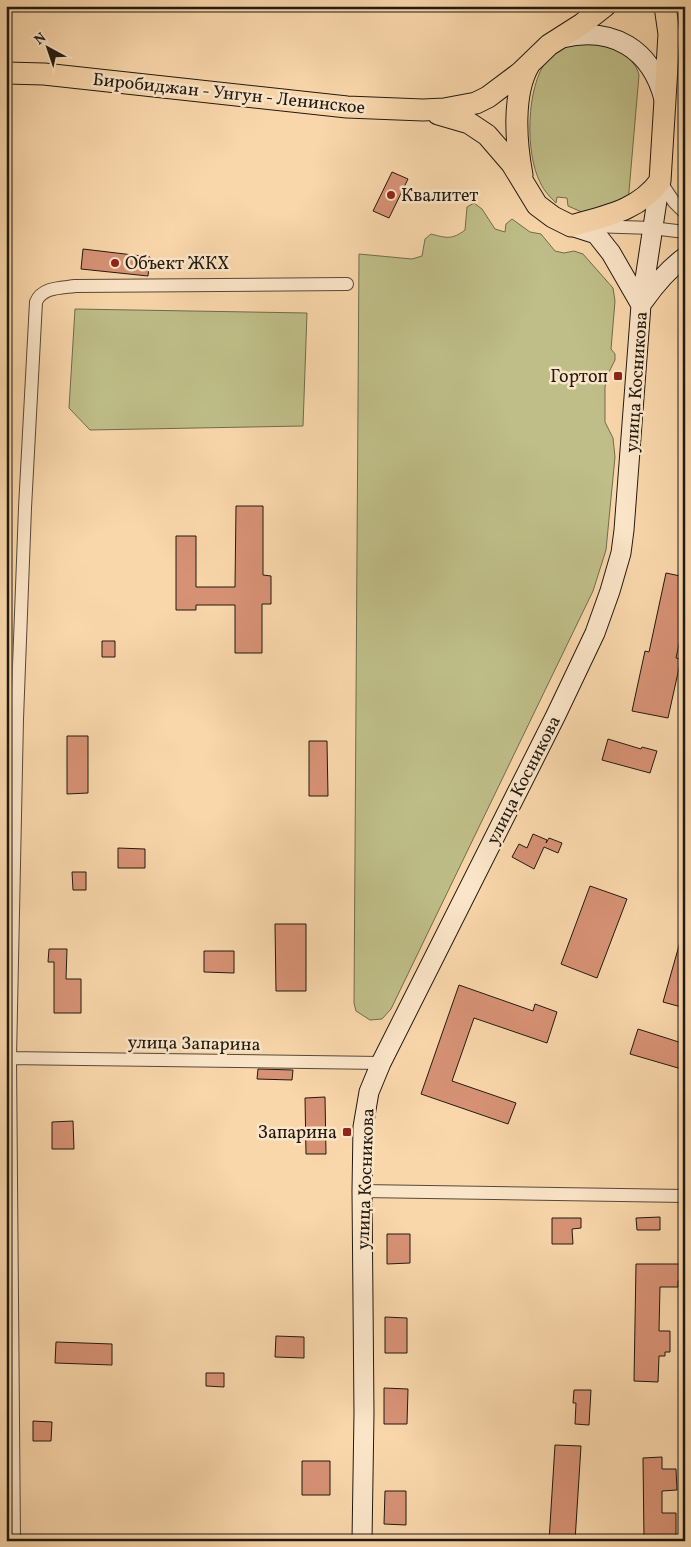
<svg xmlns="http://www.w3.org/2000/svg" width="691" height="1547" viewBox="0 0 691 1547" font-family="Vollkorn,serif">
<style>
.green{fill:#bfbe88;stroke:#706c4c}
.building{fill:#d79275;stroke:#211a10}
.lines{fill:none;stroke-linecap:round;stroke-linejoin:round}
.street-casing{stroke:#574937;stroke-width:14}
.secondary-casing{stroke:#211a10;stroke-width:21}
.primary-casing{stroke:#211a10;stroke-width:23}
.street{stroke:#fbe5c8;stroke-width:12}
.secondary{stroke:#fbe5c8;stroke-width:19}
.primary{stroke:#f9d7ab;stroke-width:21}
.poi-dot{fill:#8f2418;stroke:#fbe5c8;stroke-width:2}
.labels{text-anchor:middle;stroke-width:5;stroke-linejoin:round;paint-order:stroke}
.street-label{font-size:18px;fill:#211a10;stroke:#fbe5c8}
.poi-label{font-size:18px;fill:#211a10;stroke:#fbe5c8;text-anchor:start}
</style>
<rect width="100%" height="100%" fill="#f9d7ab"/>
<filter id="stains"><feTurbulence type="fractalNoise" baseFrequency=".004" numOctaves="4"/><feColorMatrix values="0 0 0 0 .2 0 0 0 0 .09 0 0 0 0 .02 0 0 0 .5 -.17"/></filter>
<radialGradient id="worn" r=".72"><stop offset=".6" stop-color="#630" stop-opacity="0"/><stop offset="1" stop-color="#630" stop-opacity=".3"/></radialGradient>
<path class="green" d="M587 40C606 46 634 53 639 75L628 203 584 213 568 206 567 198 557 197 556 203C550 197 544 191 540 182 525 153 526 87 547 60 557 47 572 45 587 40Z
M474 203 482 209 495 229 505 232 506 224 512 219 530 232 541 234 555 251 564 253 574 251 583 254 613 288 615 301 611 349 615 354V360L607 376 605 387V422L613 438 615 457 606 550 593 591 391 1009 382 1019 370 1020 356 1011 354 1003 359 254 412 259 422 256 425 239 431 234C446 238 452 240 465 230L467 207Z
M75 309 307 313 303 426 90 430 69 408Z"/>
<path class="building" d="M392 172 408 179 389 218 373 211Z
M83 249 150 257 148 276 81 269Z
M236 506H263V575L271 576V604H262V653H235V605H196V610H176V536H196V587H235Z
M666 573 685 577V617L676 658 681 659 668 718 632 711 645 651 649 652Z
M102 641H115V657H102Z
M67 736H88V793L67 794Z
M608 739 641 749 642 747 657 751 650 773 602 760Z
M309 741H327L328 796H309Z
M533 834 547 840 546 843 549 838 562 843 558 853 544 847 534 869 512 857 519 844 527 848Z
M118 848 145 849V868H118Z
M72 872H86V890H73Z
M590 886 627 899 597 978 561 964Z
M275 924H306V991H276Z
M682 935H685V1008L663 1002Z
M49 949H67L66 979H81V1013H54V962H48Z
M204 951H234V973L204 972Z
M459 985 533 1011 535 1004 557 1012 547 1043 474 1018 452 1081 516 1103 508 1124 421 1094Z
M638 1029 685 1044V1070L630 1054Z
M258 1069 293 1070 292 1080 257 1079Z
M325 1097 326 1154H306L305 1098Z
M73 1121 74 1149H52V1122Z
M660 1217V1230H637L636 1218Z
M552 1218H581V1228L572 1229 573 1244H552Z
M387 1234H410V1263L387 1264Z
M636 1264H682V1281H678V1287H660L659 1331H670V1352H665V1356H659L658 1382 634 1381Z
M385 1317 407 1318V1353H385Z
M276 1336 304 1337V1358L275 1357Z
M56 1342 112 1344V1365L55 1363Z
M206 1373H224V1387L206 1386Z
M384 1388 408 1389 407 1424H384Z
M574 1390H591L589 1425 575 1424 576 1403H573Z
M33 1421 52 1422 51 1441H33Z
M555 1445 581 1446 575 1541H549Z
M662 1457V1469H676L677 1490 662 1491V1513H676V1541L644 1539 643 1458Z
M302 1461H330V1495H302Z
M385 1491H406V1525L384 1524Z"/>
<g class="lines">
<defs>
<path id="street" d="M660 181 674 202 685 213
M591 226 652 228 685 232
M6 1058 381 1063
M362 1191 685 1196
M14 1541 10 1058 17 719 25 508 36 302C42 287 61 288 75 286L347 284"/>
<path id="secondary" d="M562 38C613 26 651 49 664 99
M571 226 596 234 611 253 641 305
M643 302C655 285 667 270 685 257
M362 1541 364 1413 362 1191 363 1127 369 1092 381 1063 556 715 595 633 610 591 621 553 624 530 641 305 660 181"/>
<path id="primary" d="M6 73 44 74 347 107 423 110 444 109 476 103 488 97 520 73 549 45 582 24 605 6
M438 114 469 123 487 135 512 164 537 205 553 217 571 226C605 216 638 211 660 181L669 34 665 6
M522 175C516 143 512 94 529 65"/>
</defs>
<use href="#street" class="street-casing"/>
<use href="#secondary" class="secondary-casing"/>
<use href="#primary" class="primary-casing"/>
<use href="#street" class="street"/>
<use href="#secondary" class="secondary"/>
<use href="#primary" class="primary"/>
</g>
<g class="poi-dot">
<circle cx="391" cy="195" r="5"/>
<circle cx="115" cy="263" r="5"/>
<rect x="613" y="371" width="10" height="10" rx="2.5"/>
<rect x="342" y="1127" width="10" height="10" rx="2.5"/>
</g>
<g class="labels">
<g class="street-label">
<text transform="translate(229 93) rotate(6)" y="6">Биробиджан - Унгун - Ленинское</text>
<text transform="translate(636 382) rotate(-86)" y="6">улица Косникова</text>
<text transform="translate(523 780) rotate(-63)" y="6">улица Косникова</text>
<text transform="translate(194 1043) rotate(1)" y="6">улица Запарина</text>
<text transform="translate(365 1179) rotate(-88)" y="6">улица Косникова</text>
</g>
<g class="poi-label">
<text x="401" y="201">Квалитет</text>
<text x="125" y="269">Объект ЖКХ</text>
<text x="608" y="382" text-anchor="end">Гортоп</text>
<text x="337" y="1138" text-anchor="end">Запарина</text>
</g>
</g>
<rect width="691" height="1547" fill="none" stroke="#f9d7ab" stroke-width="25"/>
<rect x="8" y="8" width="676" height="1532" fill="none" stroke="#211a10" stroke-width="2.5"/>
<rect x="12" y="12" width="666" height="1522" fill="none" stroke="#211a10"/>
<g transform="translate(48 48) rotate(320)" stroke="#fbe5c8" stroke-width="4" paint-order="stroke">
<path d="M0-4L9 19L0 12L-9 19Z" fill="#211a10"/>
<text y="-8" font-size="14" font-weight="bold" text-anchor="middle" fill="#211a10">N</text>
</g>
<rect width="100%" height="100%" filter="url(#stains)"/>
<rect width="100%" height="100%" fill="url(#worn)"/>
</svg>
